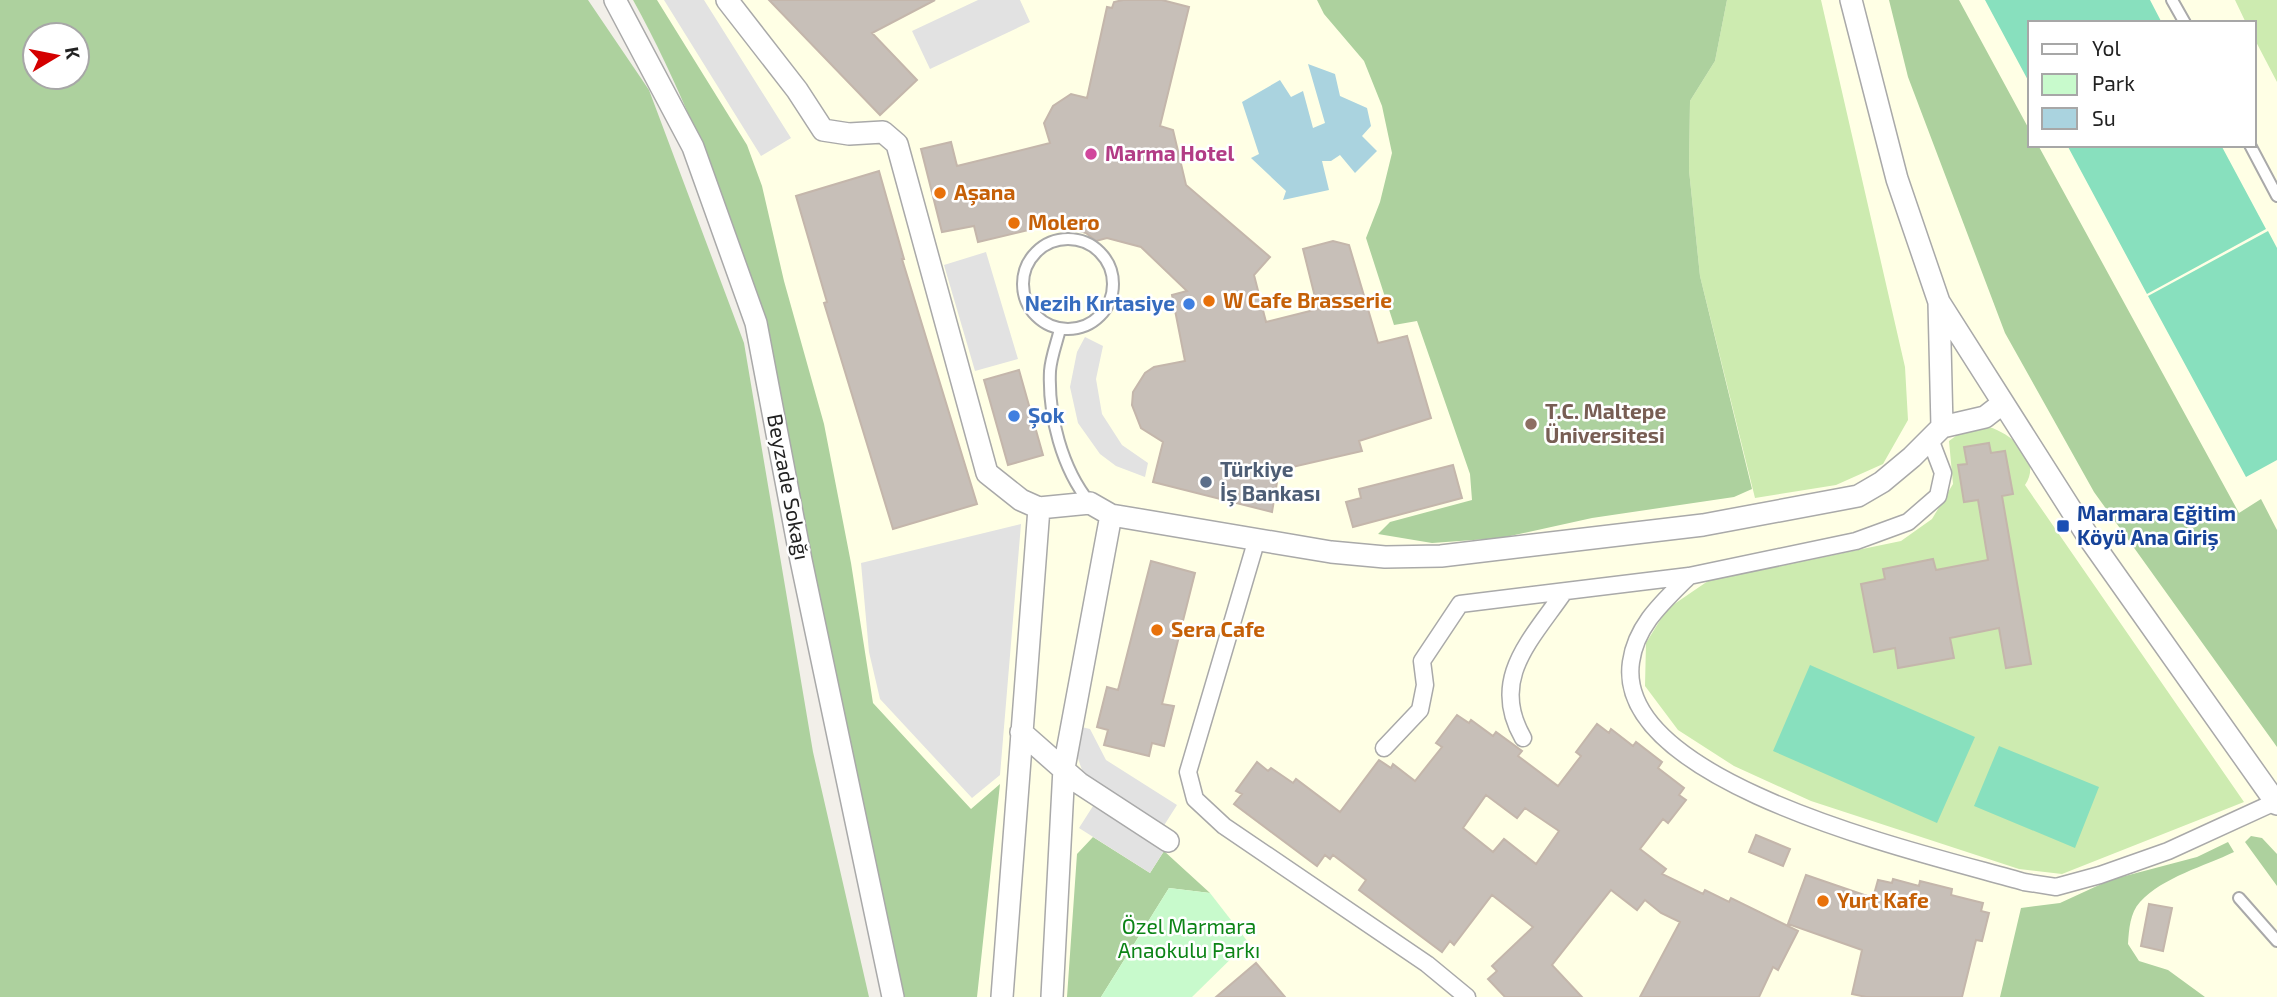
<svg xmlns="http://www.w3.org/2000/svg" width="2277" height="997" viewBox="0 0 2277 997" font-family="'Exo 2',sans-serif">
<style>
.education{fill:#ffffe5;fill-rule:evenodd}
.grass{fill:#cdebb0}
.forest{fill:#add19e;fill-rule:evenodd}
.park{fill:#c8facc}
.pitch{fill:#88e0be}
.parking{fill:#e2e2e2}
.water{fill:#aad3df}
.building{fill:#c7bfb8;stroke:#c4b6ab;stroke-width:2;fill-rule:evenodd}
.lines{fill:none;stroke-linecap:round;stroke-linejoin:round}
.service-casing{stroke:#a9a9a9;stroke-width:14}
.pedestrian-casing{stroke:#a9a9a9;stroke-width:19}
.minor-casing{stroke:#a9a9a9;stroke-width:24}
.service{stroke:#fff;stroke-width:10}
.pedestrian{stroke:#fff;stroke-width:16}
.minor{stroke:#fff;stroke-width:21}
.hotel-dot{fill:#d1479c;stroke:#fff;stroke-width:2.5}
.food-dot{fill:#e8710a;stroke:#fff;stroke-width:2.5}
.shop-dot{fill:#3f7fe0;stroke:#fff;stroke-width:2.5}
.education-dot{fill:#8d6e63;stroke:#fff;stroke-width:2.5}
.service-dot{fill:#5c6f8a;stroke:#fff;stroke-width:2.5}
.transit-dot{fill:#1a4fb4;stroke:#fff;stroke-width:2.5}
.labels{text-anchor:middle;stroke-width:5;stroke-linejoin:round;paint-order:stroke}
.hotel-label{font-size:21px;font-weight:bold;fill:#b23c85;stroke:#fff;text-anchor:start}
.food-label{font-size:21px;font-weight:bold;fill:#c56008;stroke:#fff;text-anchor:start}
.shop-label{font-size:21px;font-weight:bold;fill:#366cbe;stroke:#fff;text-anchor:end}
.education-label{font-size:21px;font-weight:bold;fill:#785e54;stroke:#fff;text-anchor:start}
.service-label{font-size:21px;font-weight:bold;fill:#4e5e75;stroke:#fff;text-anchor:start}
.street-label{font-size:21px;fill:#222;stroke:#fff}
.transit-label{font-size:21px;font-weight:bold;fill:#164399;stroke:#fff;text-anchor:start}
.park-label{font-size:21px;fill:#0c8416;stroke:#fff}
</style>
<rect width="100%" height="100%" fill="#f2efe9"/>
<path class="education" d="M633 0H2277V997H901L765 326 735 233 668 63ZM2030 23H2254V145H2030Z"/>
<path class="grass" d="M1727 0H1821L1905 367 1908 420 1883 464 1836 485 1755 498 1700 276 1689 170 1690 101 1715 61Z
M2235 0H2277V82L2254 38V23H2246Z
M1986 426C2011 433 2043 458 2025 485L2244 802 2062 874 2019 869 1811 801 1734 766 1678 730 1645 686 1646 643 1667 609 1708 581 1901 541 1932 519 1953 484 1949 441 1964 430Z"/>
<path class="forest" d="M0 0H588L649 90 744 343 813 752 869 997H0ZM35 35H77V77H35Z
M633 0H657L747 145 762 186 784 281 824 424 851 563 873 703 971 809 1000 784 977 997H901L765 326C729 214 690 103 633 0Z
M1317 0H1727L1715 61 1690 101 1689 170 1700 276 1752 489 1734 497 1592 518 1501 538 1432 543 1378 534 1390 522 1472 500 1470 474 1417 321 1394 325 1366 238 1380 202 1392 153 1382 106 1364 61 1324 14Z
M1889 0H1959L2030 131V145H2038L2239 513 2261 499 2277 530V747L2094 492 2005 333 1908 77Z
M2251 836 2262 838 2277 854V886L2245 842Z
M1093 837 1150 873 1164 851 1210 893 1169 888 1101 997H1067L1077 854Z
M2228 842 2234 852C2205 866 2163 877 2140 902 2130 913 2129 929 2128 944L2139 961 2168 970 2205 997H2000L2021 908 2060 903 2110 880 2197 857Z"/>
<path class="park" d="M1169 888 1210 893 1248 942 1192 997H1101Z"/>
<path class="pitch" d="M1985 0H2150L2162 23H2030V84Z
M2067 145H2221L2266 229 2147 294Z
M2268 231 2277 248V460L2246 477 2148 296Z
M1810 665 1975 737 1937 823 1773 751Z
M1999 746 2099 787 2075 848 1974 806Z"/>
<path class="parking" d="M664 0H704L791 138 761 156Z
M978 0H1020L1030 22 930 69 912 31Z
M986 252 1018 359 975 371 944 265Z
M1085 337 1103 346 1096 379 1102 414 1122 445 1148 463 1145 477 1116 466 1100 454 1078 423 1070 387 1077 352Z
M1021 524 1000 775 972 798 880 699 869 652 861 563Z
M1077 726 1090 729 1106 760 1177 805 1163 827 1092 782 1082 770 1075 750Z
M1093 806 1164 851 1150 873 1079 828Z"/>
<path class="water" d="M1308 64 1335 74 1340 96 1367 108 1371 126 1362 136 1377 151 1355 173 1340 155 1331 161H1322L1329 190 1283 200 1286 191 1251 158 1259 154 1242 102 1280 80 1291 97 1303 91 1313 128 1325 123Z"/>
<path class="building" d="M769 0H935L872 33 917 80 880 115Z
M1123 0H1162L1189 7 1160 126 1173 130 1186 185 1270 257 1254 275 1266 322 1318 309 1303 249 1333 241 1349 245 1378 343 1407 336 1431 418 1359 441 1362 451 1279 470 1272 512 1153 482 1163 442 1141 428 1132 405 1133 392 1145 373 1154 367 1185 361 1172 295 1187 291 1141 247 1107 238 1096 241 1086 233 1073 229 1070 220 978 242 974 226 942 232 921 149 951 142 957 166 1050 143 1044 123 1053 106 1071 94 1087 98 1107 7 1112 8 1114 2Z
M879 171 904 259H902L977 504 893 529 824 303 827 302 796 196Z
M1019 370 1043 455 1008 465 984 380Z
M1989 443 1991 453 2005 451 2013 494 2002 496 2031 664 2006 668 1999 628 1950 638 1954 658 1898 668 1895 648 1874 652 1861 584 1885 579 1883 569 1933 559 1936 570 1988 560 1978 500 1964 502 1958 465 1967 464 1964 447Z
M1453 465 1462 498 1353 527 1346 502 1361 498 1359 489Z
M1151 561 1195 573 1162 704 1174 706 1164 746 1152 743 1149 756 1104 745 1108 730 1097 727 1107 687 1118 690Z
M1457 715 1469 723 1471 720 1493 736 1496 732 1522 751 1518 756 1558 786 1581 756 1576 752 1597 724 1609 733 1611 729 1633 746 1636 742 1662 762 1658 768 1684 788 1679 795 1686 800 1668 823 1663 819 1640 849 1666 869 1662 874 1703 894 1705 890 1729 902 1731 898 1798 931 1778 970 1773 967 1759 997H1640L1680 922 1661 913 1645 900 1637 910 1611 890 1552 965 1582 997H1505L1488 979 1497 971 1492 966 1533 927 1492 895 1454 945 1450 941 1442 952 1359 890 1366 880 1333 855 1330 859 1325 855 1317 866 1234 804 1242 794 1236 791 1257 762 1268 771 1271 768 1293 783 1296 779 1340 812 1379 760 1391 768 1393 764 1415 781 1442 747 1436 743ZM1486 795 1517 818 1525 808 1559 831 1536 864 1504 839 1493 852 1463 828Z
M1756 835 1790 849 1783 866 1749 852Z
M1806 875 1873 898 1878 880 1892 883 1893 879 1919 886 1920 881 1952 889 1951 895 1983 903 1981 911 1989 913 1982 941 1976 940 1962 997H1866L1852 994 1862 950 1788 924Z
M2149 904 2172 908 2163 951 2141 946Z
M1256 963 1285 997H1216Z"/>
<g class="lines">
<defs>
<path id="service" d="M2172 0 2185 23
M2250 145 2277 196
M1023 284a45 45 0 1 1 90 0a45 45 0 1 1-90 0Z
M1060 329C1057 342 1051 357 1050 371 1048 415 1062 469 1090 503
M2239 898 2277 941"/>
<path id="pedestrian" d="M1256 542 1188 772 1195 799 1224 826 1427 964 1467 997
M1689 576C1664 601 1636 625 1631 662 1613 786 1936 856 2024 882L2056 887 2100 875 2168 851 2275 802
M1523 738C1489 679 1531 640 1564 592
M1384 748 1420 710 1425 685 1422 661 1460 604 1689 576 1856 541 1908 522 1938 496 1943 473 1930 439"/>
<path id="minor" d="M615 0 693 147 756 323 801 560 893 997
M727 0 797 90 823 130 849 134 883 132 897 144 987 473 1021 500 1039 508 1090 503 1111 515 1331 552 1385 557 1441 556 1703 525 1858 496 1882 482 1912 457 1942 427 1939 302
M1851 0 1897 179 1939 302 2089 538 2277 804
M1942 427 1985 417 2003 403
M1021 732 1079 783 1168 841
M1002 997 1039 508
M1052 997 1064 768 1111 515"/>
</defs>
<use href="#service" class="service-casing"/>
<use href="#pedestrian" class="pedestrian-casing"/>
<use href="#minor" class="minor-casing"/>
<use href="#service" class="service"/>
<use href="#pedestrian" class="pedestrian"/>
<use href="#minor" class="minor"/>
</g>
<circle class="hotel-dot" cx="1091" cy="154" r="7"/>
<g class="food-dot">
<circle cx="940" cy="193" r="7"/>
<circle cx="1014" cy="223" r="7"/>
<circle cx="1209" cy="301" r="7"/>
<circle cx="1157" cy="630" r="7"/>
<circle cx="1823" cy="901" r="7"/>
</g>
<g class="shop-dot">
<circle cx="1189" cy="304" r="7"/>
<circle cx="1014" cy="416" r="7"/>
</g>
<circle class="education-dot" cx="1531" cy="424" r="7"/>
<circle class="service-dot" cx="1206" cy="482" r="7"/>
<rect class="transit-dot" x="2056" y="519" width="14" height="14" rx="3.5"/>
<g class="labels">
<g class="hotel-label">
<text x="1105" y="161">Marma Hotel</text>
</g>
<g class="food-label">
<text x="954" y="200">Aşana</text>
<text x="1028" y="230">Molero</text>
<text x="1223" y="308">W Cafe Brasserie</text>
<text x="1171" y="637">Sera Cafe</text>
<text x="1837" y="908">Yurt Kafe</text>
</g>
<g class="shop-label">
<text x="1175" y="311">Nezih Kırtasiye</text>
<text x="1028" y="423" text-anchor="start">Şok</text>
</g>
<g class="education-label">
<text x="1545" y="419">T.C. Maltepe<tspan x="1545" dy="24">Üniversitesi</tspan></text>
</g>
<g class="service-label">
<text x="1220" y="477">Türkiye<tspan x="1220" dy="24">İş Bankası</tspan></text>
</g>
<g class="street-label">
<text transform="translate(788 487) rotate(79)" y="7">Beyzade Sokağı</text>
</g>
<g class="transit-label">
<text x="2077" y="521">Marmara Eğitim<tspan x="2077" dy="24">Köyü Ana Giriş</tspan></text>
</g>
<g class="park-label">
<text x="1189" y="934">Özel Marmara<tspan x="1189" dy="24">Anaokulu Parkı</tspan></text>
</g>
</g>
<rect x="2028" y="21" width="228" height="126" fill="#ffffff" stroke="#a7a7a7" stroke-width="2"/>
<rect x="2042" y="44" width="35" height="10" fill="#ffffff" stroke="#a7a7a7" stroke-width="2"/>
<text x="2092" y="56" font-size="21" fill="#222222">Yol</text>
<rect x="2042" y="74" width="35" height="21" fill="#c8facc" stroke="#a7a7a7" stroke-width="2"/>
<text x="2092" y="91" font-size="21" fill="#222222">Park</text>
<rect x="2042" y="108" width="35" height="21" fill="#aad3df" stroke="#a7a7a7" stroke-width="2"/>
<text x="2092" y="126" font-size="21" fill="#222222">Su</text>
<g transform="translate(56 56) rotate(80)"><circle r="33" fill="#ffffff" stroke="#a7a7a7" stroke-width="2"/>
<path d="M0-5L12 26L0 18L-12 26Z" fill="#d40000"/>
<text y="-10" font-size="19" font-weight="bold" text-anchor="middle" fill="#222222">K</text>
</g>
</svg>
